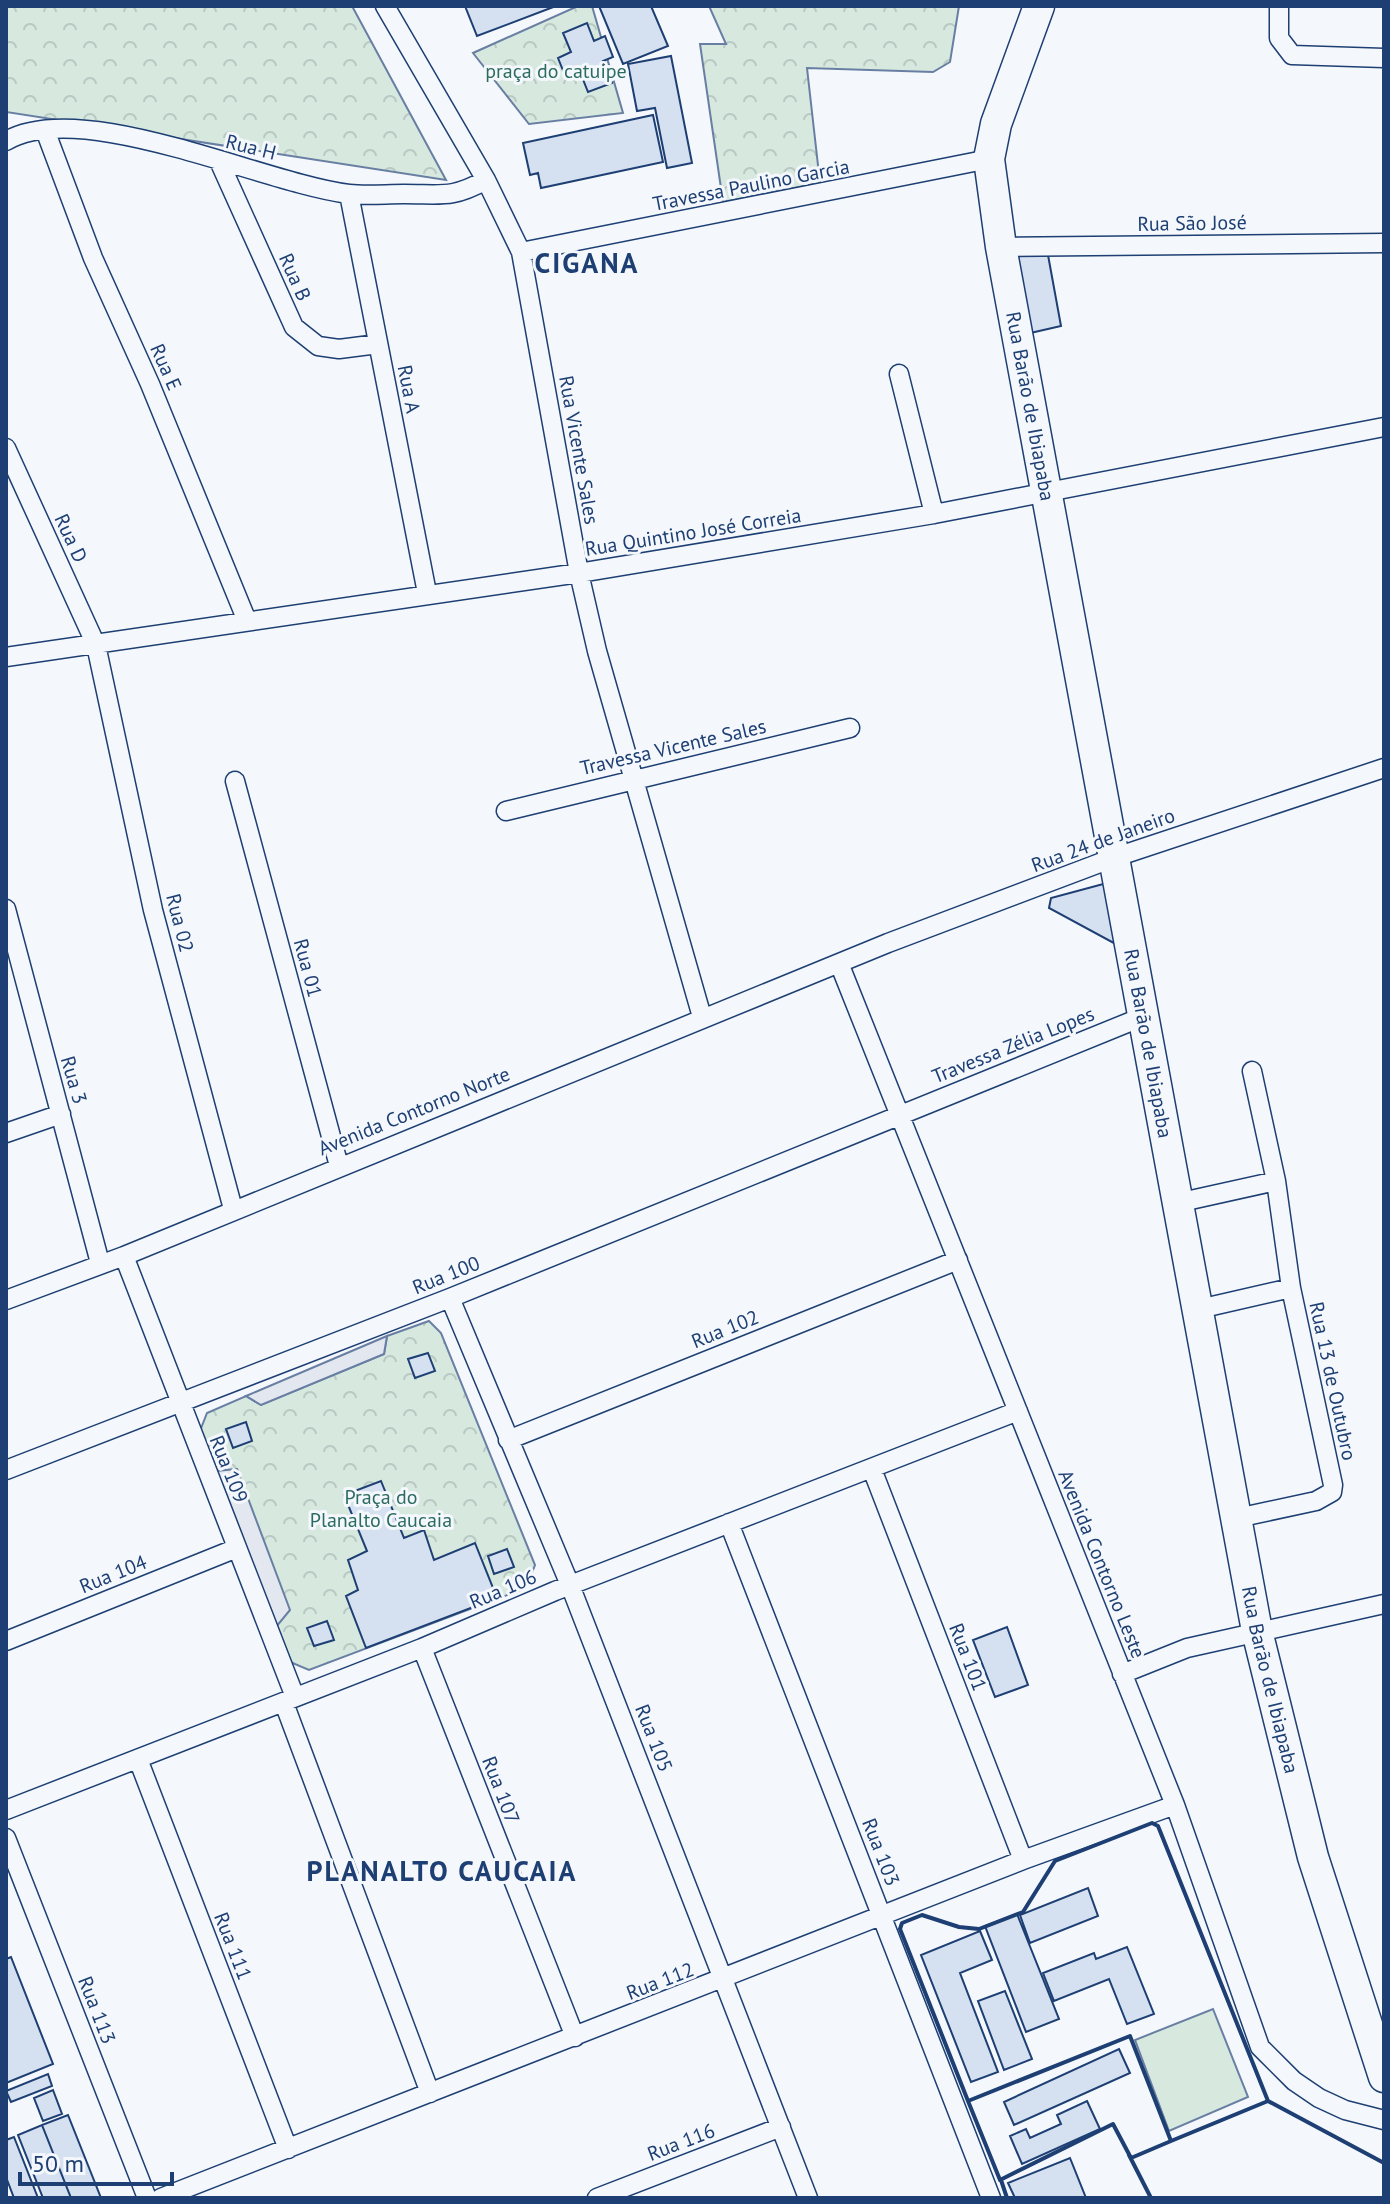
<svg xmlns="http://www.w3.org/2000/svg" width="1390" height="2204" viewBox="0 0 1390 2204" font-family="'PT Sans',sans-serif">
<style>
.grass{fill:#d7e8df;stroke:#687fa3;stroke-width:2}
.forest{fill:url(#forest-crowns);stroke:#687fa3;stroke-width:2}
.parking{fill:#e3e8f0;stroke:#687fa3;stroke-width:2}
.building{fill:#d5e0f0;stroke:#1d3f73;stroke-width:2}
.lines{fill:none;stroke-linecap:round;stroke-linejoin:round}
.minor-casing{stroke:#1d3f73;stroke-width:21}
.primary-casing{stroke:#1d3f73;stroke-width:33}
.minor{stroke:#f4f7fb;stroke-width:18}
.primary{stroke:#f4f7fb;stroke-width:30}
.wall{stroke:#1d3f73;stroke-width:4}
.labels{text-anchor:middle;stroke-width:6;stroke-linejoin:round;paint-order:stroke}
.park-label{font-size:20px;fill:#2c6c60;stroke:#f4f7fb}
.street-label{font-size:20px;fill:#1d3f73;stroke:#f4f7fb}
.district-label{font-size:28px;font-weight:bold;letter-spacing:2px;fill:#1d3f73;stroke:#f4f7fb}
</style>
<defs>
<pattern id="forest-crowns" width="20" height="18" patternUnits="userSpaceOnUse" patternTransform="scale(2)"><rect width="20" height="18" fill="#d7e8df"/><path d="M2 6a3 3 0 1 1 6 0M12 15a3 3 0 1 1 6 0" fill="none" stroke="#b8c8c3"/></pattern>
</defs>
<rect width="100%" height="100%" fill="#f4f7fb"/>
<path class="grass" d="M1213 2009 1248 2097 1169 2131 1135 2040Z"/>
<path class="forest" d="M6 6H352L446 180 6 112Z
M578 6H592L623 113 529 124 473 53Z
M709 6H959L950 62 933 72 807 68 820 183 723 202 700 44H726Z
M429 1321 441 1333 535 1565 526 1588 309 1670 290 1662 276 1627 237 1469 216 1471 200 1431 207 1413 246 1396 261 1405 384 1354 387 1336Z"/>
<path class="parking" d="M387 1336 384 1354 261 1405 246 1396Z
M237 1469 290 1610 276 1627 216 1471Z"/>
<path class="building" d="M465 6H556L477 36Z
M599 6H651L668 46 623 64Z
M587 23 594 41 605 36 613 57 603 61 612 83 588 92 580 72 566 78 558 58 571 52 563 33Z
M671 56 692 163 667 168 655 108 637 111 628 64Z
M653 115 663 162 541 188 538 173 530 175 523 143Z
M1021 252 1048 255 1061 326 1026 334 1015 264Z
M1107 883 1123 948 1049 908 1051 898Z
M428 1353 435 1371 415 1378 408 1359Z
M246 1422 252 1441 233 1448 226 1429Z
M381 1481 404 1538 424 1530 434 1560 475 1543 497 1598 366 1648 346 1596 358 1590 348 1560 367 1551 344 1495Z
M507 1549 514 1567 494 1574 488 1556Z
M327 1621 334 1640 314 1646 307 1628Z
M1007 1627 1028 1685 995 1697 973 1640Z
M1088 1888 1098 1916 1030 1943 1020 1915Z
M1017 1914 1059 2019 1026 2032 985 1926Z
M980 1931 992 1960 960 1973 998 2072 971 2082 921 1955Z
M1127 1947 1154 2014 1127 2024 1109 1979 1054 2001 1043 1973 1094 1953 1096 1959Z
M11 1957 53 2064 6 2083V1959Z
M1005 1991 1032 2059 1004 2070 978 2001Z
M1119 2049 1130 2073 1014 2125 1004 2102Z
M48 2074 52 2086 11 2102 6 2091Z
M53 2090 62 2114 43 2121 34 2098Z
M1087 2101 1100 2129 1022 2164 1010 2136 1026 2129 1030 2138 1061 2124 1057 2115Z
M68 2115 101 2198H71L42 2125Z
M42 2125 71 2198H43L18 2135Z
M14 2137 38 2198H14L6 2177V2140Z
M1070 2158 1086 2198H1015L1008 2183Z"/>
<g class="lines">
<defs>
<path id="minor" d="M385 6 486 180 521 252 579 573 597 651 702 1017
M1279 6V38L1292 55 1384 58
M45 130 93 258 150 384 247 621
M6 141C82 97 262 183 349 194 367 196 386 194 404 194 442 194 451 199 486 180
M219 161 294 327 318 346 339 349 378 344
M349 194 427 593
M1001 247 1384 243
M521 252 989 159
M899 374 934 514
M6 448 96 645 153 910 233 1209
M6 657 579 573 934 514 1384 427
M235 781 339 1166
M506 811 850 728
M6 909 100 1263
M839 963 1175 1805 1260 2047 1294 2081 1319 2098 1345 2110 1384 2120
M6 1133 61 1114
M1177 1203 1276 1181
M124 1256 295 1697
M450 1298 570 1585 808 2198
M6 1300 124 1256 888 943 1113 858 1384 768
M1199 1309 1291 1288
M508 1440 958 1260
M872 1469 1023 1860
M6 1470 450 1298 1142 1017
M1237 1518 1316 1501 1332 1492 1333 1485 1291 1288 1276 1181 1252 1071
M729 1523 991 2198
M6 1641 237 1548
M422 1648 575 2037
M1122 1674 1187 1648 1384 1604
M284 1703 430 2093
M138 1759 288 2149
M6 1810 422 1648 555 1591 1018 1411
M6 1838 147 2198
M161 2198 1023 1860 1175 1805
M597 2198 781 2127"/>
<g id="primary">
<path id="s1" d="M1039 6 996 124 989 159 1001 247 1257 1631 1313 1857 1384 2077"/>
</g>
</defs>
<use href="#minor" class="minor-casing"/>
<use href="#primary" class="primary-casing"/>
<use href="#minor" class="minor"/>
<use href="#primary" class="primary"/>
<path class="wall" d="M1152 1823 1158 1826 1268 2101 1171 2141 1130 2036 968 2101 900 1929 902 1923 922 1915 959 1927 979 1929 1023 1912 1055 1861Z
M1130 2036 1171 2141 1131 2158 1113 2124 1000 2180 968 2101Z
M1268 2101 1384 2163
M1129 2155 1151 2198
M1001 2180 1007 2198"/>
</g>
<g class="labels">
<g class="park-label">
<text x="556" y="78">praça do catuipe</text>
<text x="381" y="1504">Praça do<tspan x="381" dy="23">Planalto Caucaia</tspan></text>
</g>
<g class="street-label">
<text transform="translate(251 147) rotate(14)" y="7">Rua H</text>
<text transform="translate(751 185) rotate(-11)" y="7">Travessa Paulino Garcia</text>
<text transform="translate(1192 223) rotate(-1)" y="7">Rua São José</text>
<text transform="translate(295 277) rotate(66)" y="7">Rua B</text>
<text transform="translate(166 367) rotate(66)" y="7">Rua E</text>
<text transform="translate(409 389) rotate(79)" y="7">Rua A</text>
<text dy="7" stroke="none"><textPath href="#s1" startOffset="412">Rua Barão de Ibiapaba</textPath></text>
<text transform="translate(579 450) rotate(80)" y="7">Rua Vicente Sales</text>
<text transform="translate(693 532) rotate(-9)" y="7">Rua Quintino José Correia</text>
<text transform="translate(71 538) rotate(65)" y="7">Rua D</text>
<text transform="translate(673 747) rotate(-13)" y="7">Travessa Vicente Sales</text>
<text transform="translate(1103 840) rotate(-20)" y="7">Rua 24 de Janeiro</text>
<text transform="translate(180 923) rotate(76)" y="7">Rua 02</text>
<text transform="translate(308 968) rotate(75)" y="7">Rua 01</text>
<text dy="7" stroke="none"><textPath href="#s1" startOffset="1060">Rua Barão de Ibiapaba</textPath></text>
<text transform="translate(1013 1045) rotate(-22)" y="7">Travessa Zélia Lopes</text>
<text transform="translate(74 1080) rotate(74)" y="7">Rua 3</text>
<text transform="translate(414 1111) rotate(-22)" y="7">Avenida Contorno Norte</text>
<text transform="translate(446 1275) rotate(-22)" y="7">Rua 100</text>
<text transform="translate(725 1329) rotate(-22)" y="7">Rua 102</text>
<text transform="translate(1333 1381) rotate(78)" y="7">Rua 13 de Outubro</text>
<text transform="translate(229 1469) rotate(68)" y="7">Rua 109</text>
<text transform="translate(1102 1564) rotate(68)" y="7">Avenida Contorno Leste</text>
<text transform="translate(113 1574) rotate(-22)" y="7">Rua 104</text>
<text transform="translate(503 1589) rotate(-23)" y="7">Rua 106</text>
<text transform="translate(968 1657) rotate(69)" y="7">Rua 101</text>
<text dy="7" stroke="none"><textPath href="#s1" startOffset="1708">Rua Barão de Ibiapaba</textPath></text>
<text transform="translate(654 1738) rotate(69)" y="7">Rua 105</text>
<text transform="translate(501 1790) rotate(69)" y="7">Rua 107</text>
<text transform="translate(881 1852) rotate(69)" y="7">Rua 103</text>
<text transform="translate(233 1946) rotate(69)" y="7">Rua 111</text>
<text transform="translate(660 1981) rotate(-21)" y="7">Rua 112</text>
<text transform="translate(97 2010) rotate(69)" y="7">Rua 113</text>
<text transform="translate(681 2142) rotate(-21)" y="7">Rua 116</text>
</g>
<g class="district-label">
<text x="587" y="273">CIGANA</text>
<text x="442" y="1881">PLANALTO CAUCAIA</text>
</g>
</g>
<rect width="1390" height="2204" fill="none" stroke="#1d3f73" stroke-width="16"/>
<path d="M20 2172v12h152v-12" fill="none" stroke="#1d3f73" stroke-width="4"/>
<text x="32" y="2172" font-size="24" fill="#1d3f73" stroke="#f4f7fb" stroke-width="6" paint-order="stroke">50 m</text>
</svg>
